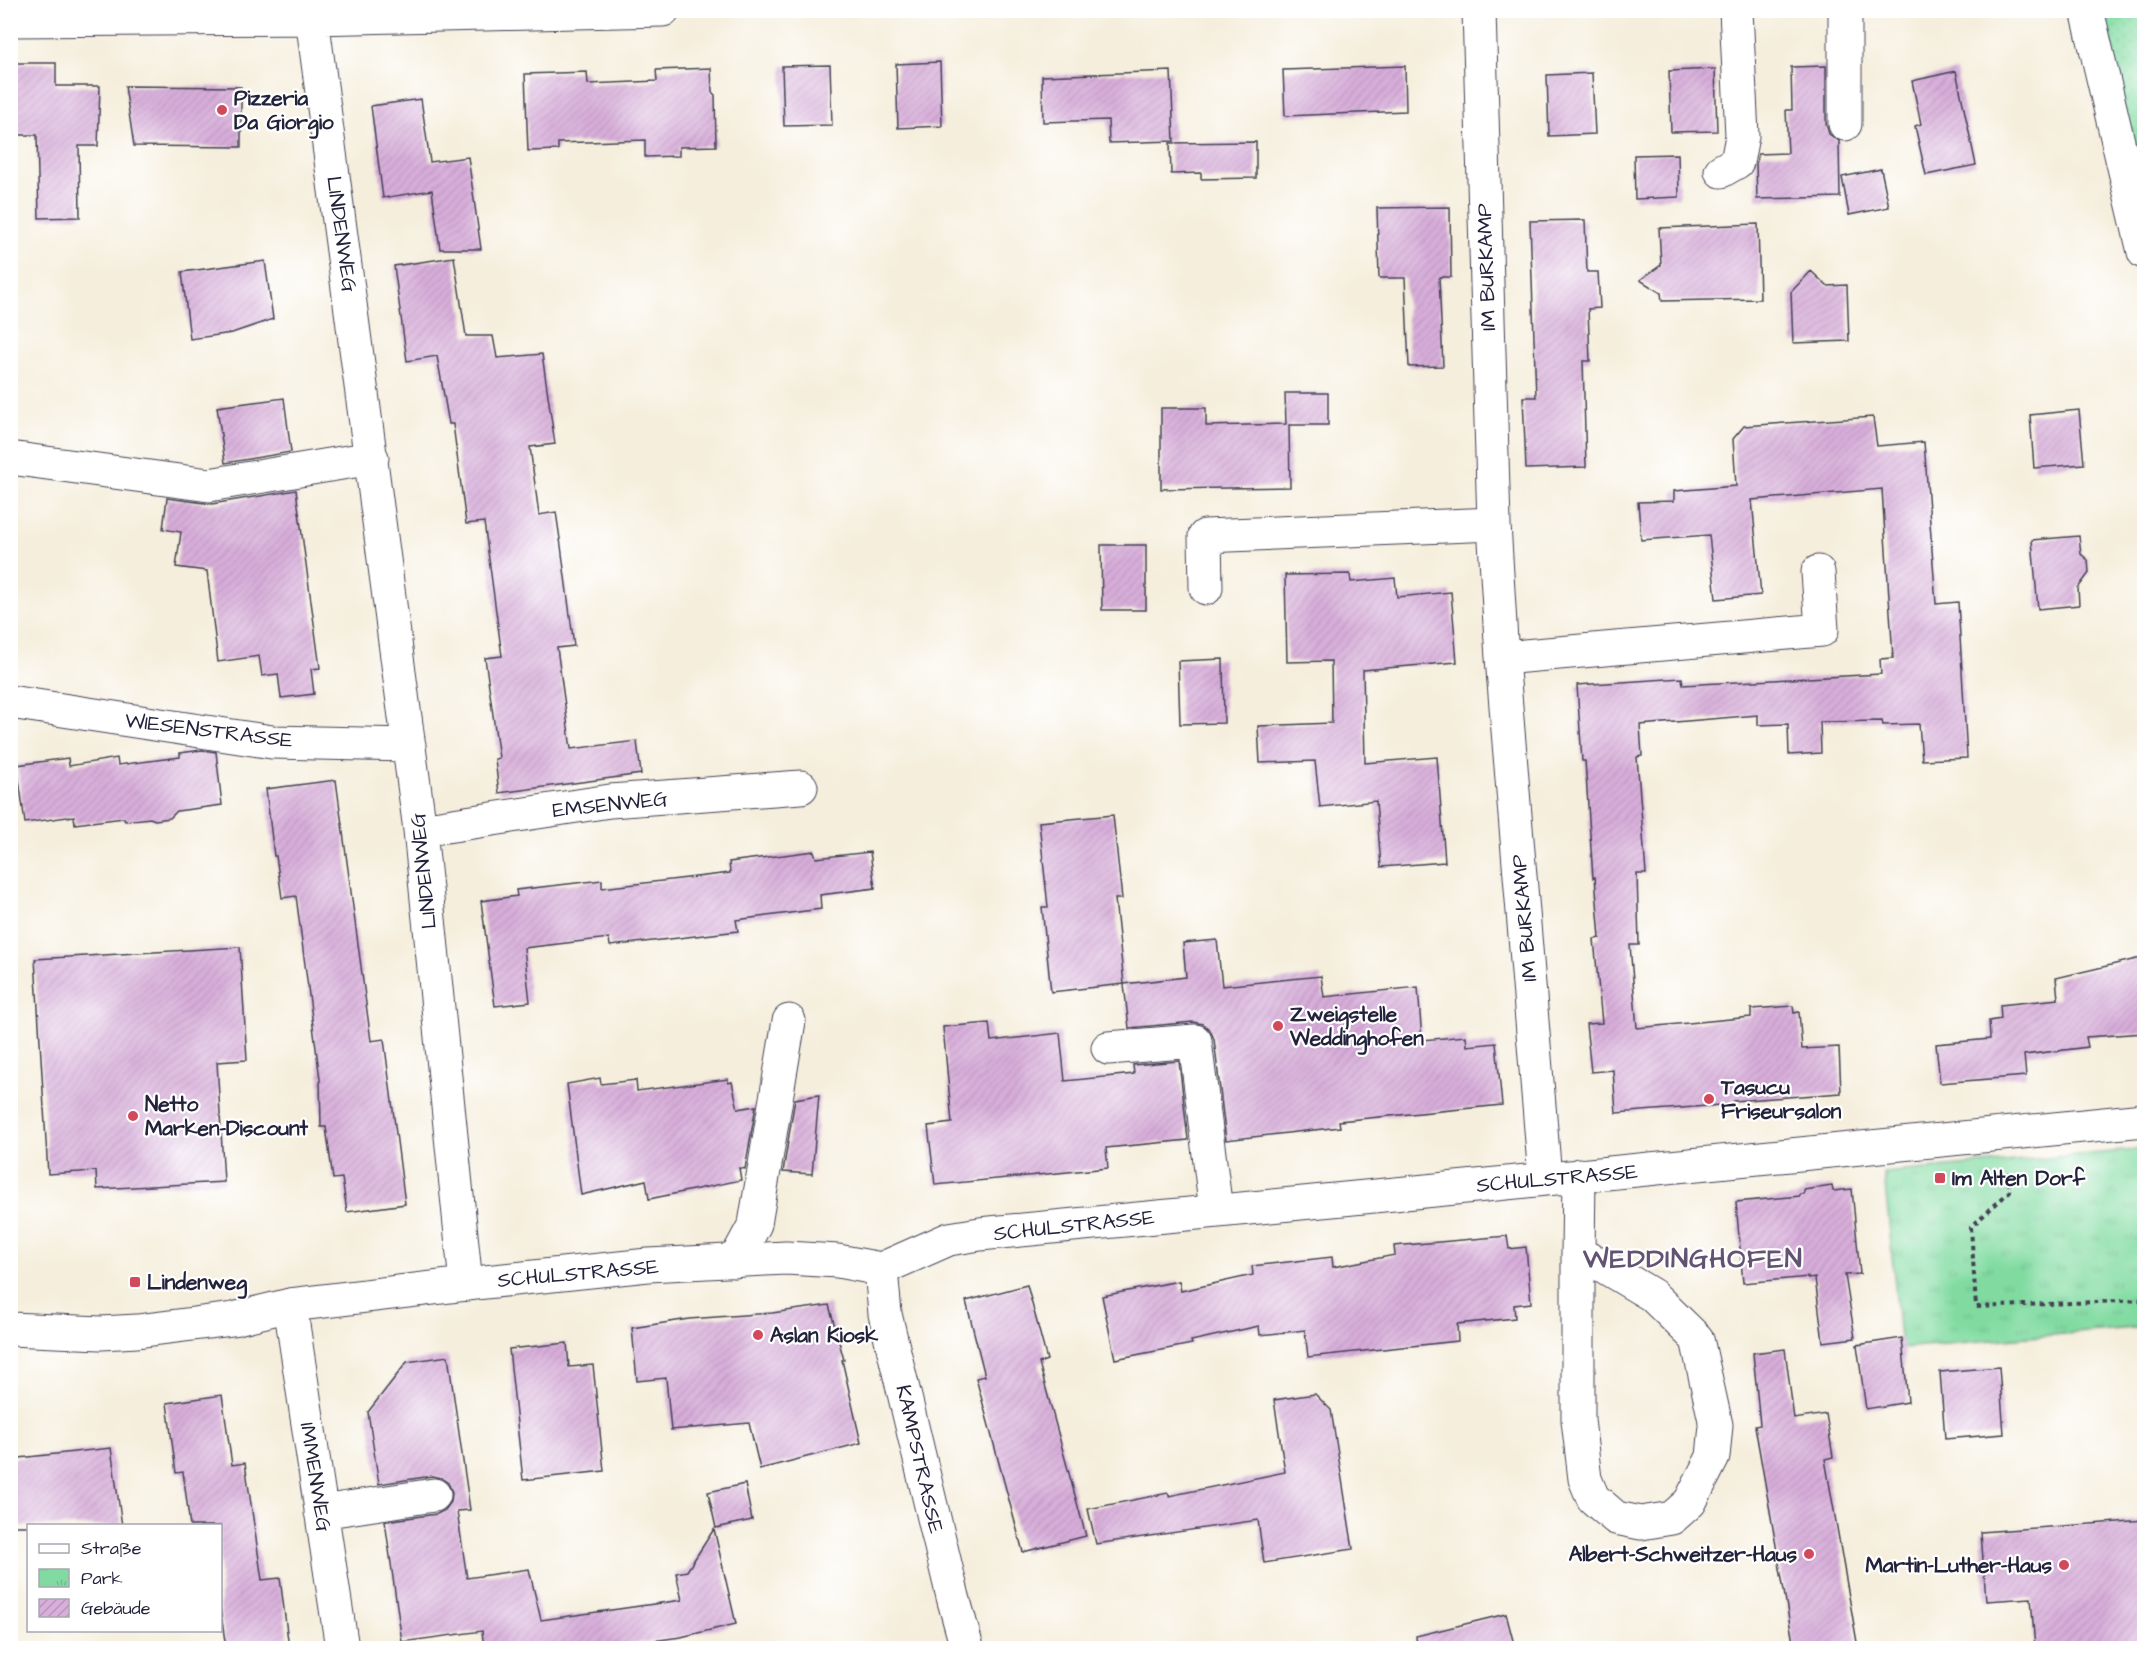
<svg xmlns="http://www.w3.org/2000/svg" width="2155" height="1659" viewBox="0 0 2155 1659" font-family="'Architects Daughter',sans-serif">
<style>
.grass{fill:url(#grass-dots);stroke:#527e6e;stroke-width:1.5}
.park{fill:url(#park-tufts);stroke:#527e6e;stroke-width:1.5}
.building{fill:url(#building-hatch)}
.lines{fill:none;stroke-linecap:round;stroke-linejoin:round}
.minor-casing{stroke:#424153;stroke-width:35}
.major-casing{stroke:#424153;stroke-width:35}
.path{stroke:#424153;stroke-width:4;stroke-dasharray:4.5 4.5;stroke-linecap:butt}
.minor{stroke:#fff;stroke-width:33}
.major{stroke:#fff;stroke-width:33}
.poi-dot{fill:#d1495b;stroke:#fff;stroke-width:2}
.labels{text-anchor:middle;stroke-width:4.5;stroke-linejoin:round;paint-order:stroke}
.poi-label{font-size:21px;font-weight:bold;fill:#22223b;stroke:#fff;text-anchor:start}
.street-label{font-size:21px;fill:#22223b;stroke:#fff}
.district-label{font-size:27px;font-weight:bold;letter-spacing:1.5px;fill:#625373;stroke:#fff}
</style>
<defs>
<pattern id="grass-dots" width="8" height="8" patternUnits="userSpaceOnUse" patternTransform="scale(1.5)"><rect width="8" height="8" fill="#81dba1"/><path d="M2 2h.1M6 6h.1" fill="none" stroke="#6fbc8c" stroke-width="1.8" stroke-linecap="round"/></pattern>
<pattern id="park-tufts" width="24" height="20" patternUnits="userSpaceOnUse" patternTransform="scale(1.5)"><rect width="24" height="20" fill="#81dba1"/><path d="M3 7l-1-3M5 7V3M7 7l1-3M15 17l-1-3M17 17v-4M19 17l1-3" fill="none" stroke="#6fbc8c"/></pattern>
<pattern id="building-hatch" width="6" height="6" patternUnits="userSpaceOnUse" patternTransform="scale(1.5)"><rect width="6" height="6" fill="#d8aeda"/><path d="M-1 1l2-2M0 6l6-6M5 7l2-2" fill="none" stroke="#b995bc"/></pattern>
</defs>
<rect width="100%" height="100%" fill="#fff"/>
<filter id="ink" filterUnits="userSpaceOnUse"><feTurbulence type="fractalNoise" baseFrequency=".0167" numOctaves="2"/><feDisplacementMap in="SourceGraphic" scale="12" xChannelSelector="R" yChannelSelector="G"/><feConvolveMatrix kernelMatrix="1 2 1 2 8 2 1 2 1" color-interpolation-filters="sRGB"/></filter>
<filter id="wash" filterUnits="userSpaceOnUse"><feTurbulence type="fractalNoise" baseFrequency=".008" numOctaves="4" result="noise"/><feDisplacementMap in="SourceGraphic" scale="24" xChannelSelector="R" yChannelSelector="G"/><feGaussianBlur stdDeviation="1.35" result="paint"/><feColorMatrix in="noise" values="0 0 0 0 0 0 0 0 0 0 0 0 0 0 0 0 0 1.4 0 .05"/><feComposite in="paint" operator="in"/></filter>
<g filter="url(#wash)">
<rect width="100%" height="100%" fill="#f5eedc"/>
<path class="grass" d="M2094 11H2144V302Z"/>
<path class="park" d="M2144 1149V1327L1901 1348 1884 1173Z"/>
<g id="blocks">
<path class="building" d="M940 62 942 126 898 128 896 64Z
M10 63H56V86H100L98 146H79L80 217 39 218 37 135H10Z
M830 65 832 125 784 126 782 66Z
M1405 66 1406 111 1285 116 1283 70Z
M1826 66V124L1829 134 1839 141 1840 197 1757 199 1756 163 1758 154 1788 153 1786 110H1792L1791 67Z
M711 68 712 92 715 95 716 146 679 147V156L645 157V140L558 143V150L528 151 525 74 587 72 588 84 657 81 656 70Z
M1715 69 1717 131 1671 132 1669 71Z
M1171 71 1174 141 1109 143 1108 120 1043 122 1042 76Z
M1956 71 1976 165 1926 175 1915 126 1921 124 1912 81Z
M1592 73 1595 134 1549 136 1547 75Z
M125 86 241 87V147L134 146Z
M421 99 430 162 468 157 481 249H440L432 190 383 198 371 106Z
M1256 142V178L1201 179V173L1171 174 1170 143Z
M1678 154 1679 197 1635 199 1634 155Z
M1881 169 1889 207 1849 215 1842 177Z
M1450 207 1451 277H1439L1443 366 1409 367 1405 278H1379L1377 208Z
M1585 220 1587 272H1598L1600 308 1588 309 1590 361H1583L1586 467 1526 469 1523 397H1536L1530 221Z
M1758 224 1760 299 1662 301 1661 293 1640 280 1661 265 1659 228Z
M454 257 466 336H493L497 358 542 354 555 444 530 447 539 515 556 512 561 546 574 646 557 648 571 749 637 741 641 774 499 793 495 759 499 758 485 658 502 656 484 522 466 524 453 424H449L437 356 407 361 394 266Z
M265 261 273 319 232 333 190 339 182 272Z
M1811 271 1827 286 1847 285 1849 341 1793 343 1791 292Z
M1285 393H1328V425H1289L1290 487 1161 489V408H1206V426L1286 424Z
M284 398 291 452 225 463 217 407Z
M2079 410 2084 464 2034 468 2030 415Z
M1873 417 1877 446 1924 442 1936 604 1958 602 1967 758 1922 760 1919 724 1883 725 1882 721 1820 722 1821 753 1789 755 1788 724 1758 725V715L1640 725 1642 756 1637 757 1646 874H1637L1639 945H1630L1637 1028 1751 1017V1009L1793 1006 1794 1013 1799 1012 1802 1049 1839 1047 1841 1093 1733 1101V1104L1616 1113 1613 1070 1591 1072 1586 1024 1602 1023 1594 939 1600 938 1595 877 1593 878 1585 761H1582L1577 685 1682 678 1683 685 1881 674 1880 659 1893 658 1882 489 1752 500 1761 595 1716 599 1709 535 1641 540 1638 502 1674 501V491L1736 486 1733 439 1744 426Z
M296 490 320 668 311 669 314 694 281 698 278 674 262 676 259 656 218 662 207 571 176 567 181 532 163 529 167 498 212 504Z
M2079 536 2081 554 2088 560 2089 573 2078 588 2079 605 2038 609 2032 540Z
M1101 545H1146V610H1102Z
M1350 574 1351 582 1395 578 1397 597 1451 592 1457 662 1363 670 1365 763 1437 757 1445 862 1381 867 1376 801 1320 807 1315 761 1260 763 1258 726 1332 723 1331 661 1287 662 1285 575Z
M1223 659 1224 723 1180 724 1178 661Z
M202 750 216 752 222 805 177 811 170 818 155 820 150 818 125 821 124 818 75 824 74 816 25 823 17 765 68 758 69 766 117 758 118 765 180 757V753Z
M336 780 371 1041 384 1039 405 1204 347 1212 342 1178 333 1179 326 1127H321L320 1079 296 896 282 898 276 856H274L266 789Z
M1113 815 1122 899H1115L1124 984 1051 992 1042 907H1048L1039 822Z
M814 851 816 858 870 852 875 888 820 895 821 909 736 920 738 931 610 946 609 938 524 948 530 1002 495 1006 481 901 517 896 516 890 602 880V888L730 873 729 862Z
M1217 940 1222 986 1321 976 1324 997 1418 987 1422 1040 1466 1036 1467 1046 1496 1043 1502 1105 1339 1121 1340 1127 1226 1140 1214 1039 1210 1030 1203 1024 1193 1022 1129 1028 1124 984 1186 977 1183 943Z
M240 947 247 1060 217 1062 224 1182 97 1189 96 1171 48 1174 35 959Z
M2145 957V1033L2086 1037 2088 1047 2024 1055 2026 1076 1940 1083 1936 1044 1990 1039 1989 1021 2001 1019 2000 1005 2058 999 2056 978Z
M989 1023 991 1041 1060 1033 1065 1081 1134 1074 1133 1065 1179 1061 1188 1140 1106 1148 1108 1168 935 1185 928 1126 952 1123 943 1027Z
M600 1078 601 1084 636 1080 637 1091 728 1079V1083L732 1082 738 1109 756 1106 745 1169 739 1168 741 1180 649 1199 646 1180 581 1195 567 1084Z
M819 1095 812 1174 783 1172 795 1099Z
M1832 1186 1833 1191 1852 1189 1860 1274 1845 1275 1855 1338 1823 1342 1815 1278 1808 1279V1277L1743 1283 1736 1202 1800 1196V1194H1804V1190Z
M1507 1236 1509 1249 1526 1247 1531 1303 1514 1305 1515 1318 1457 1324 1458 1341 1308 1357 1305 1330 1260 1335 1259 1326 1191 1341 1192 1344 1115 1359 1102 1296 1179 1281 1181 1291 1253 1275 1252 1266 1332 1257 1333 1267 1395 1255 1394 1246Z
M1027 1285 1047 1360 1039 1363 1086 1536 1023 1552 976 1378 985 1376 966 1301Z
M829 1305 844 1360H842L861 1443 760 1469 749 1423 671 1430 666 1378 637 1381 632 1328 689 1319 772 1313Z
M1902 1338 1908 1402 1866 1409 1857 1345Z
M567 1343 569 1367 593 1365 604 1471 523 1480 509 1349Z
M1785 1349 1794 1419 1826 1414 1833 1457 1825 1459 1858 1648H1794L1755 1426 1760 1425 1753 1353Z
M448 1356 470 1510 457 1511 467 1578 529 1569 541 1620 682 1600 676 1573 687 1571 714 1529 736 1624 681 1637 601 1648H484L482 1631 402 1642 385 1521 437 1514 445 1510 451 1502 452 1492 448 1483 441 1478 432 1476 379 1484 368 1412 407 1362Z
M1999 1367 2004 1434 1945 1439 1940 1372Z
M1315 1394 1331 1410 1353 1549 1264 1563 1258 1520 1096 1544 1088 1509 1168 1493 1169 1496 1285 1472 1274 1400Z
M222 1395 232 1465 245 1463 262 1580 280 1578 289 1648H226L220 1607V1526H190L183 1472 176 1473 167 1403Z
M111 1448 122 1526H10V1459Z
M745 1484 752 1520 716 1528 708 1492Z
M2145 1520V1648H2035L2031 1598 1986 1601 1981 1532Z
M1506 1614 1515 1648H1417L1416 1636Z"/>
</g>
</g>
<g filter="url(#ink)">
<use href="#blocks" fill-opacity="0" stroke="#424153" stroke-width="1.5"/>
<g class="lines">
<defs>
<path id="minor" d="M311 10 420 830 466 1284
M1479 10 1494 524 1502 658 1545 1178
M2087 10 2144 252
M10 20 313 18 663 10
M1845 124V10
M1721 171 1737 162 1742 136 1736 10
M10 458 209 485 372 458
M1206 588 1205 536 1494 524
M1502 658 1822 630 1818 572
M10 702 272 742 409 745
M420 830 610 801 801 787
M1108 1048 1195 1041 1216 1211
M1578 1254 1600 1264 1652 1295 1697 1339 1716 1425 1713 1457 1690 1502 1672 1518 1641 1523 1616 1518 1593 1498 1585 1479 1578 1420V1254L1579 1175
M735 1261 755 1224 789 1021
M881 1269 949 1239 980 1234C1368 1196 1757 1161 2144 1120
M290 1305 342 1648
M321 1512 434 1495"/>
<path id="major" d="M10 1329 101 1333 137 1331 233 1319 290 1305 466 1284 648 1265 786 1258 838 1261 881 1269 885 1314 953 1597 967 1648"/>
</defs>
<use href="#minor" class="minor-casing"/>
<use href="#major" class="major-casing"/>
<path class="path" d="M2008 1172 2010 1191 1971 1227 1976 1307 2144 1300"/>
<use href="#minor" class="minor"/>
<use href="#major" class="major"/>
</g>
</g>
<g class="poi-dot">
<circle cx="222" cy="110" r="6"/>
<circle cx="1278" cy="1026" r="6"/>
<circle cx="1709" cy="1099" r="6"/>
<circle cx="133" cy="1116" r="6"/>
<rect x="1934" y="1172" width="12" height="12" rx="3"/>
<rect x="129" y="1276" width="12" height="12" rx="3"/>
<circle cx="758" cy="1335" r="6"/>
<circle cx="1809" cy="1554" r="6"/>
<circle cx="2064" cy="1565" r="6"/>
</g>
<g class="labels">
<g class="poi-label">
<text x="234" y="105">Pizzeria<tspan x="234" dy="24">Da Giorgio</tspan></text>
<text x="1290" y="1021">Zweigstelle<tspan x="1290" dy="24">Weddinghofen</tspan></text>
<text x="1721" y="1094">Tasucu<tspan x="1721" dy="24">Friseursalon</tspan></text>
<text x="145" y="1111">Netto<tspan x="145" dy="24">Marken-Discount</tspan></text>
<text x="1952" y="1185">Im Alten Dorf</text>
<text x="147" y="1289">Lindenweg</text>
<text x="770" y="1342">Aslan Kiosk</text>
<text x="1797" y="1561" text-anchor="end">Albert-Schweitzer-Haus</text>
<text x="2052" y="1572" text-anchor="end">Martin-Luther-Haus</text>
</g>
<g class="street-label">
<text transform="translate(342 234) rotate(82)" y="7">LINDENWEG</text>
<text transform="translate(1486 267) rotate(-92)" y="7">IM BURKAMP</text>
<text transform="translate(209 730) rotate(7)" y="7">WIESENSTRASSE</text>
<text transform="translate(610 804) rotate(-6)" y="7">EMSENWEG</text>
<text transform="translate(423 871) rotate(-96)" y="7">LINDENWEG</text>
<text transform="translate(1524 918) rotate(-95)" y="7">IM BURKAMP</text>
<text transform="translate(1557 1178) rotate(-5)" y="7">SCHULSTRASSE</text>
<text transform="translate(1074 1225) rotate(-6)" y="7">SCHULSTRASSE</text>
<text transform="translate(578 1273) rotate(-5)" y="7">SCHULSTRASSE</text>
<text transform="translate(920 1459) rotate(77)" y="7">KAMPSTRASSE</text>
<text transform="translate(316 1477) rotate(81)" y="7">IMMENWEG</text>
</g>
<g class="district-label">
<text x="1693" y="1267">WEDDINGHOFEN</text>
</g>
</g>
<rect width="2155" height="1659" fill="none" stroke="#fff" stroke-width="36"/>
<rect x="27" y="1524" width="195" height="108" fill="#ffffff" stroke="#a7a7b1" stroke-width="1.5"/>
<rect x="39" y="1544" width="30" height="9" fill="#ffffff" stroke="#a7a7b1" stroke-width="1.5"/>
<text x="81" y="1554" font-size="18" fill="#22223b">Straße</text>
<rect x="39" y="1569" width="30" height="18" fill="url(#park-tufts)" stroke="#a7a7b1" stroke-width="1.5"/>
<text x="81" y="1584" font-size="18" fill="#22223b">Park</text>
<rect x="39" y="1599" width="30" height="18" fill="url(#building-hatch)" stroke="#a7a7b1" stroke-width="1.5"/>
<text x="81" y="1614" font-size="18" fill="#22223b">Gebäude</text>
</svg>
